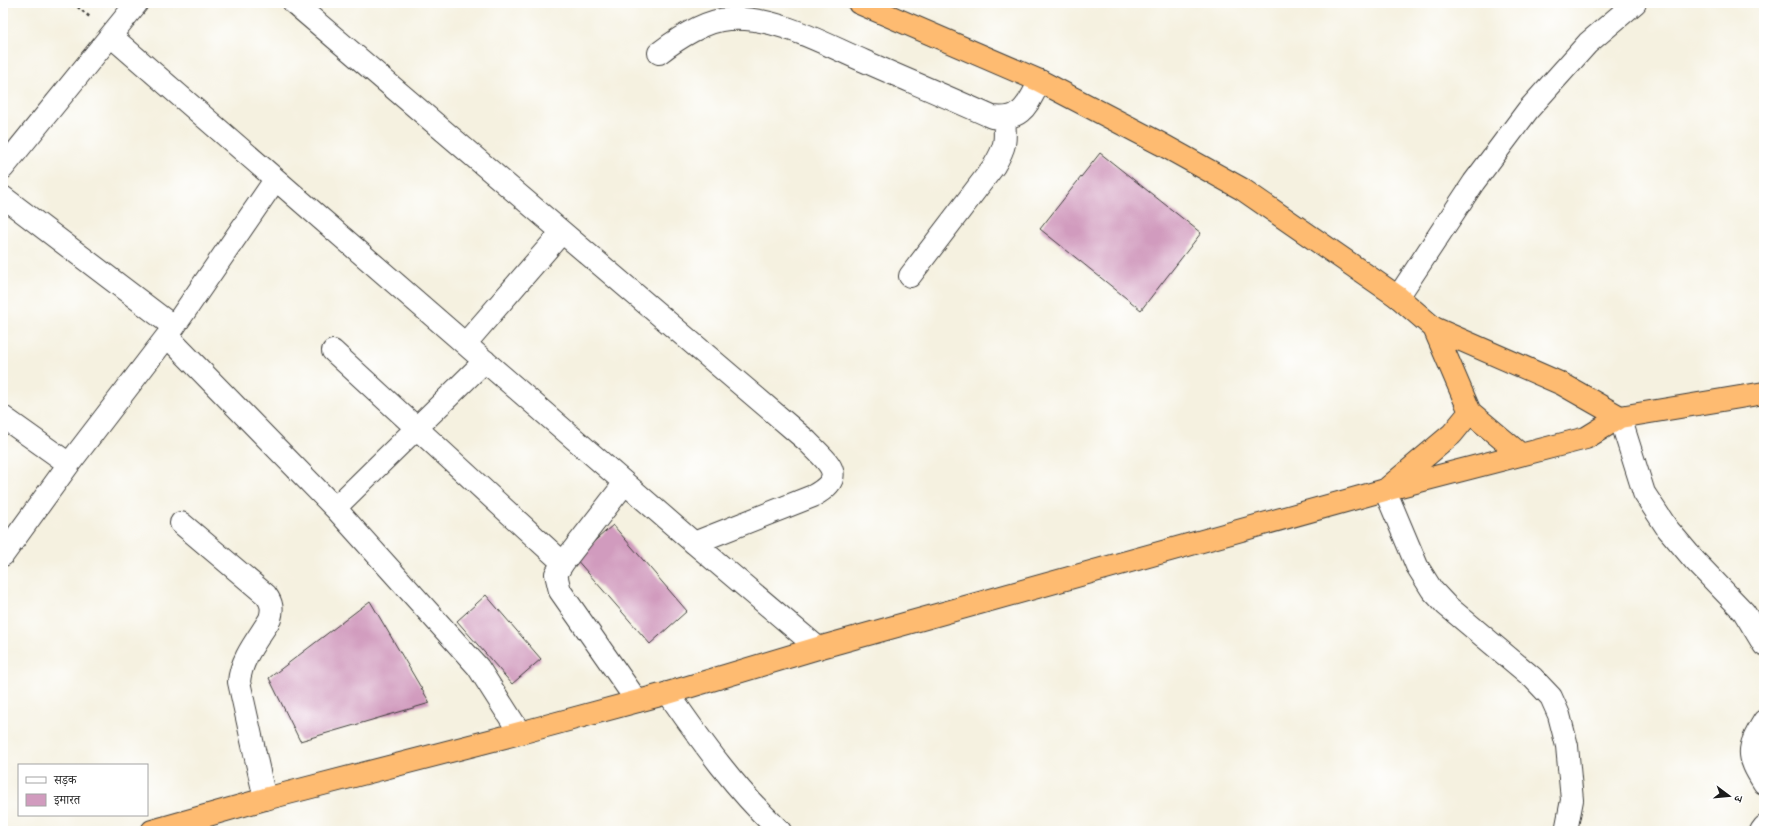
<svg xmlns="http://www.w3.org/2000/svg" width="1767" height="834" viewBox="0 0 1767 834" font-family="'IM FELL Great Primer','Noto Serif Devanagari',serif">
<style>
.building{fill:#d19bbe}
.lines{fill:none;stroke-linecap:round;stroke-linejoin:round}
.minor-casing{stroke:#3d3c39;stroke-width:24}
.highway-casing{stroke:#3d3c39;stroke-width:24}
.path{stroke:#3d3c39;stroke-width:2.5;stroke-dasharray:3 3;stroke-linecap:butt}
.minor{stroke:#fff;stroke-width:22}
.highway{stroke:#febb71;stroke-width:22}
</style>
<rect width="100%" height="100%" fill="#fff"/>
<filter id="ink" filterUnits="userSpaceOnUse"><feTurbulence type="fractalNoise" baseFrequency=".025" numOctaves="2"/><feDisplacementMap in="SourceGraphic" scale="8" xChannelSelector="R" yChannelSelector="G"/><feConvolveMatrix kernelMatrix="1 2 1 2 8 2 1 2 1" color-interpolation-filters="sRGB"/></filter>
<filter id="wash" filterUnits="userSpaceOnUse"><feTurbulence type="fractalNoise" baseFrequency=".012" numOctaves="4" result="noise"/><feDisplacementMap in="SourceGraphic" scale="16" xChannelSelector="R" yChannelSelector="G"/><feGaussianBlur stdDeviation="0.9" result="paint"/><feColorMatrix in="noise" values="0 0 0 0 0 0 0 0 0 0 0 0 0 0 0 0 0 1.4 0 .05"/><feComposite in="paint" operator="in"/></filter>
<g filter="url(#wash)">
<rect width="100%" height="100%" fill="#f5f1e0"/>
<g id="blocks">
<path class="building" d="M1100 153 1201 233 1141 310 1040 229Z
M613 525 687 611 650 644 575 558Z
M486 595 541 659 512 684 457 621Z
M370 601 430 703 300 741 269 678Z"/>
</g>
</g>
<g filter="url(#ink)">
<use href="#blocks" fill-opacity="0" stroke="#3d3c39" stroke-width="1"/>
<g class="lines">
<defs>
<path id="minor" d="M294 3 807 441C827 462 850 476 813 496L694 543
M111 36 694 543 818 648
M659 53C677 39 706 20 729 19 774 15 824 44 864 61 907 80 950 98 992 117 1023 121 1027 105 1040 81
M3 168 137 3
M3 197 174 327
M910 276 994 166C1006 146 1006 141 1004 118
M1398 297 1474 182 1528 110 1588 43 1635 3
M167 336 335 508 478 667 520 733
M465 344 562 232
M333 351 563 563
M3 417 69 464
M1620 417 1644 493 1667 528 1695 561 1744 612 1764 645
M625 483 563 563 556 574 560 591 637 701
M1385 490 1417 566 1432 590 1446 605 1533 678 1551 697 1559 715 1567 746 1572 800 1566 831
M335 508 485 361
M181 523 266 595C272 603 273 609 270 619 258 639 241 658 239 682L265 799
M3 555 69 464 174 327 275 180
M668 693C702 742 736 790 780 831
M1764 721C1747 749 1746 755 1764 783
M1761 831 1764 827"/>
<path id="highway" d="M859 3 1040 81 1161 144 1242 189 1398 297 1434 328 1562 384 1620 417
M1434 328 1470 412 1520 454
M1389 487 1452 434 1470 412
M152 831 265 799 520 733 668 693 818 648 1385 490 1586 438 1620 417 1764 393"/>
</defs>
<use href="#minor" class="minor-casing"/>
<use href="#highway" class="highway-casing"/>
<path class="path" d="M73 3 91 18"/>
<use href="#minor" class="minor"/>
<use href="#highway" class="highway"/>
</g>
</g>
<rect width="1767" height="834" fill="none" stroke="#fff" stroke-width="16"/>
<rect x="18" y="764" width="130" height="52" fill="#ffffff" stroke="#a4a4a4"/>
<rect x="26" y="777" width="20" height="6" fill="#ffffff" stroke="#a4a4a4"/>
<text x="54" y="784" font-size="12" fill="#1c1c1c">सड़क</text>
<rect x="26" y="794" width="20" height="12" fill="#d19bbe" stroke="#a4a4a4"/>
<text x="54" y="804" font-size="12" fill="#1c1c1c">इमारत</text>
<g transform="translate(1729 796) rotate(106)" stroke="#ffffff" stroke-width="3" paint-order="stroke">
<path d="M0-3L7 15L0 10L-7 15Z" fill="#1c1c1c"/>
<text y="-6" font-size="11" font-weight="bold" text-anchor="middle" fill="#1c1c1c">उ</text>
</g>
</svg>
